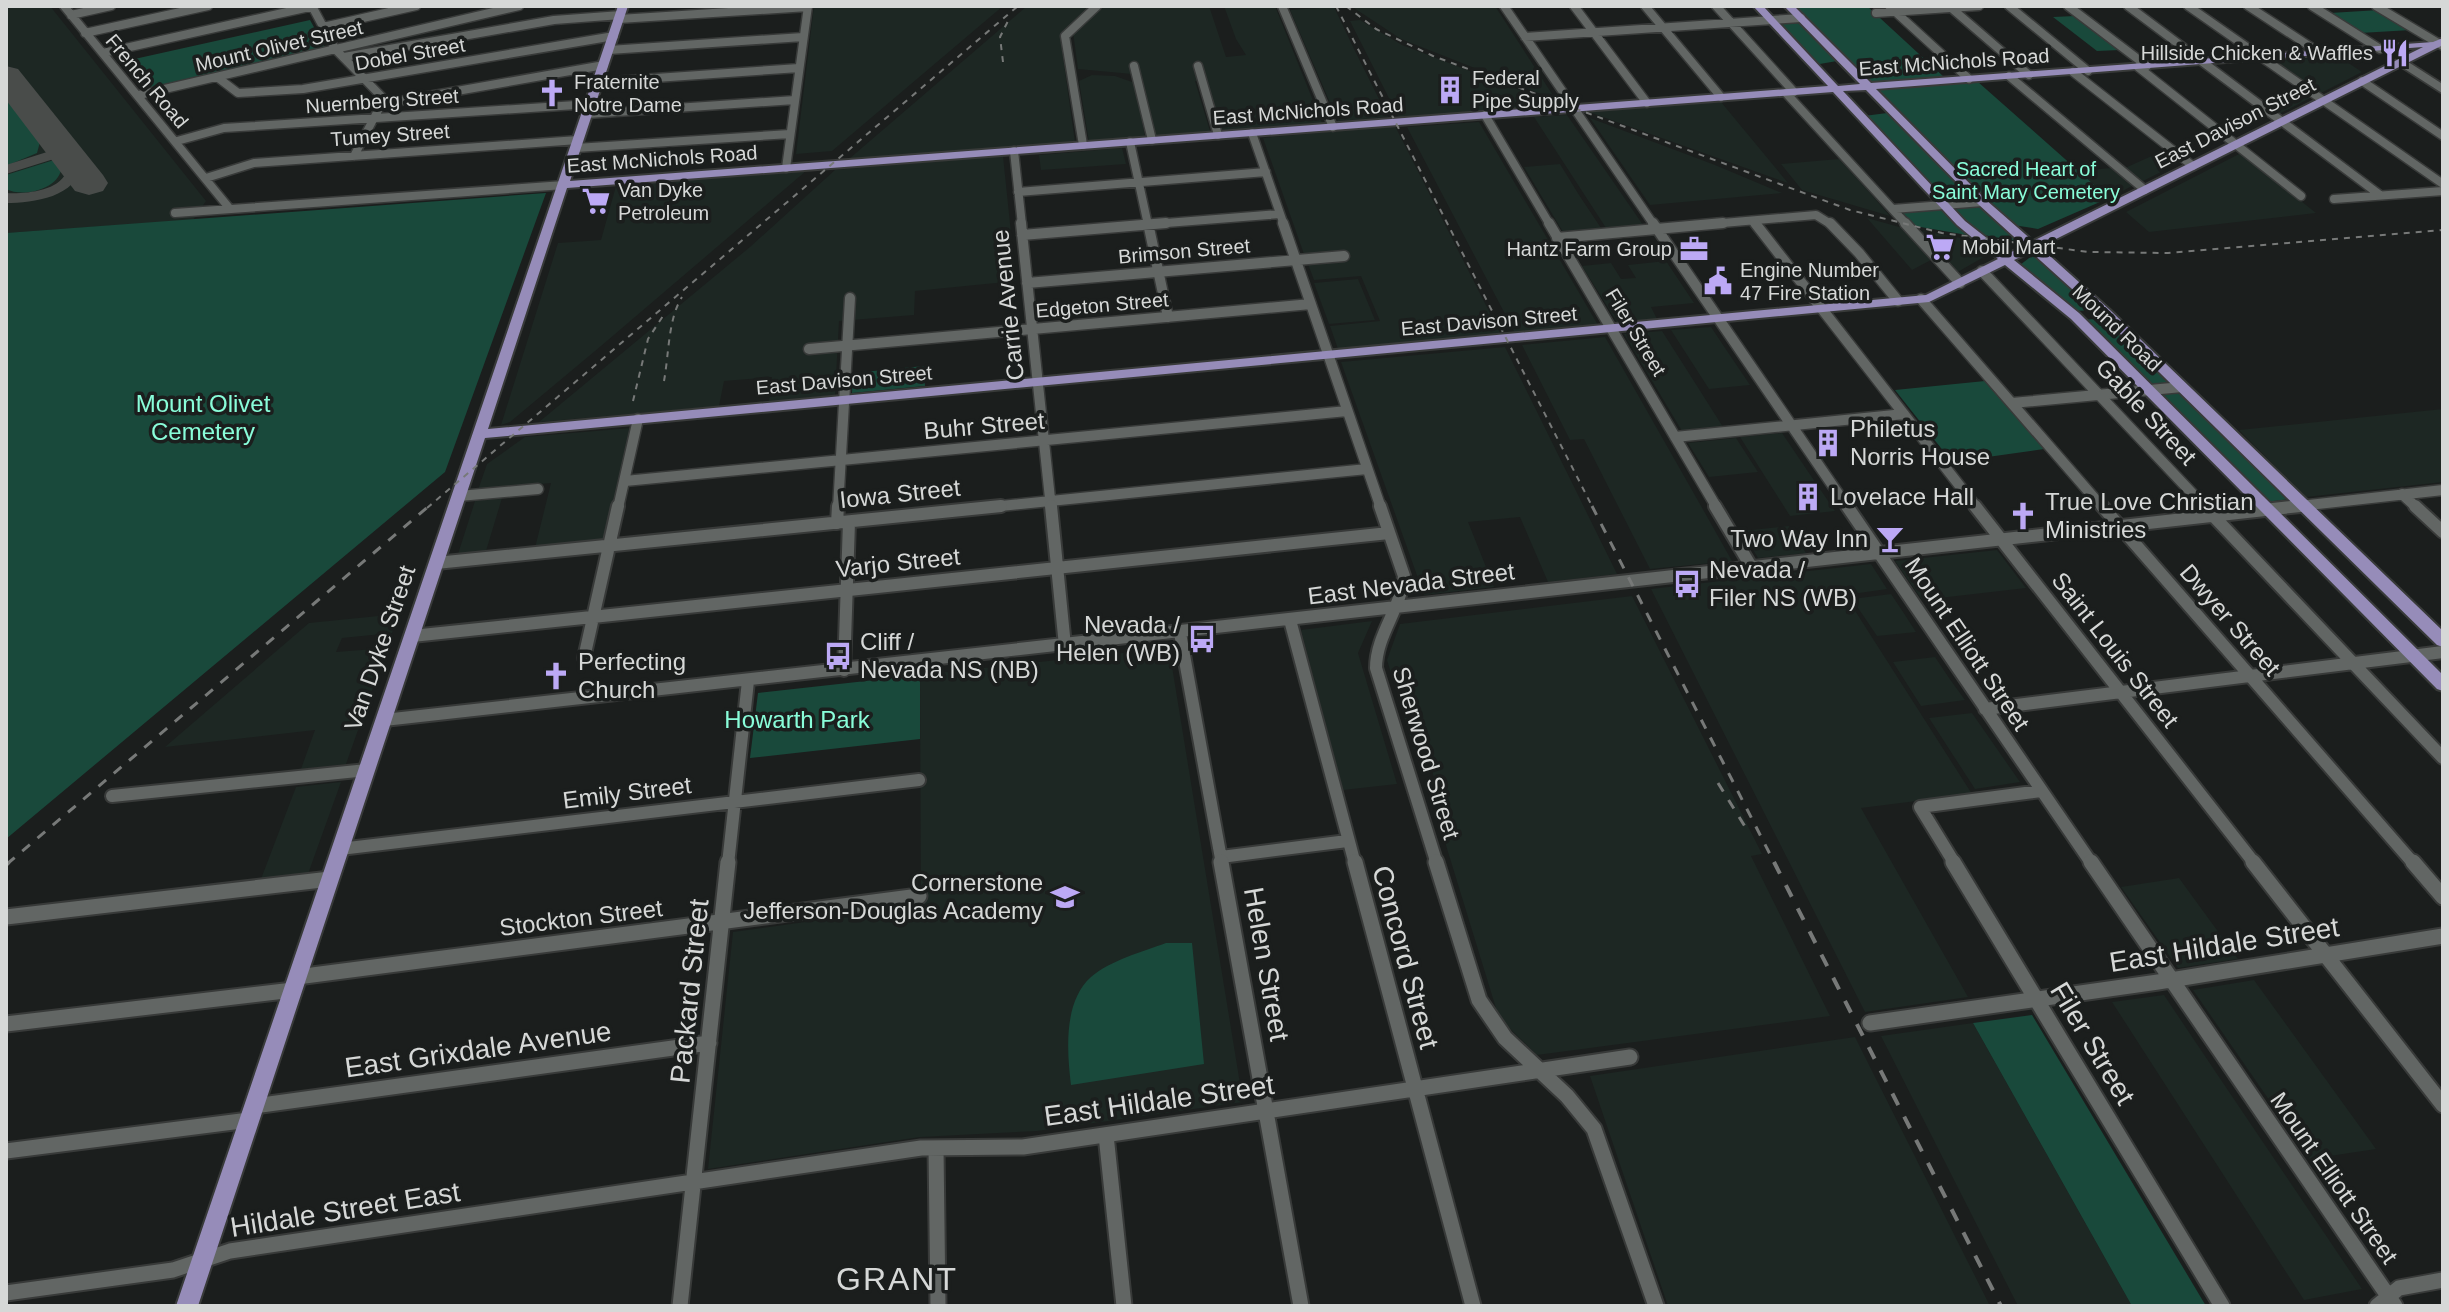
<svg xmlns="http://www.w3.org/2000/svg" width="2449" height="1312" viewBox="0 0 2449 1312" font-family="Helvetica,sans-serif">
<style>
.built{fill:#1d2723}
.green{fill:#19493b}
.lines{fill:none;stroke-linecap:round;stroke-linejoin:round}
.taxiway{fill:#494c4a;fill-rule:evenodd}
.runway{fill:#494c4a;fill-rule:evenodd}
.minor-far3-casing{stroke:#383a39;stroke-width:11}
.minor-far2-casing{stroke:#383a39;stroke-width:13}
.minor-far1-casing{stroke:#383a39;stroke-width:16}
.minor-casing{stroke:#383a39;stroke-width:19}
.major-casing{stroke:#383a39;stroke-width:4}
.minor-far3{stroke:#626664;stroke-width:8}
.minor-far2{stroke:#626664;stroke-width:10}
.minor-far1{stroke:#626664;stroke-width:12}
.minor{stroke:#626664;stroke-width:15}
.major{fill:#968cb9;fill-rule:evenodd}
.rail-far2{stroke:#777978;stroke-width:2;stroke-dasharray:6 6;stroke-linecap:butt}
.rail-far1{stroke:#777978;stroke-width:3;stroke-dasharray:10 10;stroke-linecap:butt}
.rail{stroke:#777978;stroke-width:4;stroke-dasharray:13 13;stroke-linecap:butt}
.labels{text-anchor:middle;stroke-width:7;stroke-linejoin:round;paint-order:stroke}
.far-street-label{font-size:20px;fill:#d6d8d7;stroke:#1b1e1d}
.far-poi-label{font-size:20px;fill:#d6d8d7;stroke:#1b1e1d;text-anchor:start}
.far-park-label{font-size:20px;fill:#89fdd9;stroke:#1b1e1d}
.street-label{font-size:24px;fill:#d6d8d7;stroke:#1b1e1d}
.park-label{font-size:24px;fill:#89fdd9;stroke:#1b1e1d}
.poi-label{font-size:24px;fill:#d6d8d7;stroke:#1b1e1d;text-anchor:start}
.near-street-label{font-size:28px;fill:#d6d8d7;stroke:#1b1e1d}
.near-neighbourhood-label{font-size:32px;letter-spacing:2px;fill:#d6d8d7;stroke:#1b1e1d}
</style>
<rect width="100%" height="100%" fill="#1b1e1d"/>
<path class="built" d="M6 6H50L206 201 193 220 6 233Z
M814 6H1003L832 151 796 154Z
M1027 6H1094L1060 36 1075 142 849 159Z
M1102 6H1209L1226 57 1246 55 1236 39 1224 6H1275L1322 123 1221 130 1206 80 1195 81 1210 131 1155 136 1130 66 1132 74 1078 69 1073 32Z
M1351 6H1495L1556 100 1401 39Z
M1334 7 1354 49 1388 117 1338 121 1290 10Z
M1360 20 1402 45 1559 105 1399 118 1350 21Z
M2338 56 2362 72 2321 93 2274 61Z
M1092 75 1115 76 1135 83 1145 137 1089 142 1079 81Z
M2297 85 2314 96 2279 114 2263 102Z
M1721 102 1788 183 1589 112 1693 104Z
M1567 115 1601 164 1643 225 1606 228 1534 117Z
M1590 118 1715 165 1782 193 1650 205Z
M1479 122 1598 325 1515 333 1407 127Z
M1395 126 1501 335 1338 349 1330 326 1380 321 1361 276 1314 280 1308 264 1349 261 1348 256 1352 255 1305 257 1263 138Z
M1122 148 1126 164 1041 170 1039 155Z
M2165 150 2181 162 2141 182 2125 168Z
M2241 153 2316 213 2149 232 2126 212Z
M1003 156 1016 281 915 291 914 315 839 321 835 395 769 401 772 377 724 381 719 406 539 422 750 247 835 170Z
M1839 159 1869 192 1890 216 1802 190 1781 164Z
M1560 164 1579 195 1601 228 1563 232 1524 167Z
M2111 168 2132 186 2109 198 2079 171Z
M806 171 601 346 510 422 501 425 558 243 601 240 616 186Z
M1867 218 1903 228 1931 260 1912 270Z
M1917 230 1972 240 1989 254 1956 273Z
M1666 261 1694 303 1651 307 1657 319 1617 322 1582 266 1611 263 1621 279 1636 278 1628 265Z
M1358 279 1375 320 1329 324 1314 283Z
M1711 327 1723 345 1750 385 1709 389 1671 330Z
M1662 331 1685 367 1723 427 1682 431 1624 334Z
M1605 337 1705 513 1732 561 1650 569 1584 439 1570 440 1522 345Z
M1505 347 1617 574 1548 582 1520 517 1468 522 1494 587 1424 595 1341 362Z
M2443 409V482L2306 497 2239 430Z
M631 428 607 541 535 548 551 483 478 490 487 464 525 437Z
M1782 433 1809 473 1835 511 1790 516 1740 437Z
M1736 438 1758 472 1709 477 1688 443Z
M502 498 486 551 458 554 475 501Z
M1789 526 1806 553 1758 558 1742 531Z
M1997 550 2026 588 1922 600 1895 561Z
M1871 564 1887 589 1845 595 1972 794 1861 808 1968 997 1865 1012 1651 589Z
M1891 594 1905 615 1916 632 1877 636 1852 599Z
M1632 596 1762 854 1751 856 1830 1016 1537 1055 1499 1018 1437 816 1445 815 1426 750H1414L1387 660 1400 624Z
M398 614 392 633 342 638 336 652 387 648 346 764 301 769 315 730 165 747 309 623Z
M1372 621 1358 653 1397 784 1343 790 1301 630Z
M1169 648 1243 1102 1037 1131 920 1137 708 1169 733 932 921 906 920 675Z
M1935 657 1949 678 1965 700 1921 706 1893 662Z
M1972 713 2020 782 1975 789 1929 718Z
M341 782 308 874 261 879 296 787Z
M2179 878 2238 959 2178 968 2121 887Z
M2254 980 2288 1027 2376 1149 2310 1159 2193 990Z
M2164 995 2217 1074 2362 1289 2304 1300 2112 1002Z
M1973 1023 2132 1306H2018L1881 1036Z
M1855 1037 1990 1306H1668L1590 1076Z"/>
<path class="green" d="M1794 6H1867L1944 77 1869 83Z
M2379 10 2411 30 2360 33 2330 13Z
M2075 16 2120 50 2097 51 2053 17Z
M310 20 326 49 147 91 121 62Z
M1776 22H1799L1837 61 1814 65Z
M1978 82 2109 198 2038 229 2013 225 1876 90Z
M6 97 40 142 37 153 6 166Z
M1887 113 1891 114 1973 199 1946 201 1864 116Z
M54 160 61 170C57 189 24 198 6 189V175Z
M546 193 445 472 6 839V233Z
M1980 205 2017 241 1978 234 1951 208Z
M1941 209 1967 235 1915 226 1903 213Z
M2033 255 2037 256 2096 310 2074 311 2020 265Z
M2101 318 2106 319 2171 384 2151 386 2085 320Z
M924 366 925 386 852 393 853 373Z
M1985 381 2044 449 1952 462 1895 390Z
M2180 392 2290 499 2266 502 2158 393Z
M920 675V739L750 758 758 693Z
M1166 943H1192L1204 1064 1071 1085C1067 1052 1063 1002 1091 977 1111 960 1142 952 1166 943Z
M2032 1015 2206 1306H2132L1973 1023Z"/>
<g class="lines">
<path class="taxiway" d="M6 78 20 85 13 89 6 87Z
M60 141 67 145 57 158 6 174V165L47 152Z
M75 160 82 164C77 197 34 203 6 203V193C23 194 57 192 66 173 68 169 68 165 70 161Z"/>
<path class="runway" d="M6 66 18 69 103 175 108 183 103 191 89 195 75 191 6 100Z"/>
<defs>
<path id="minor-far3" d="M64 6 230 209
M312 6 335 49 384 99 354 156
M1282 6 1333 127
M1504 6 1654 225
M1574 6 1647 103
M1645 6 1721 97
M1716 6 1794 92
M1889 6 1969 79
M1949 6 2029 75
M2009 6 2088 71
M2068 6 2147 66
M2128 6 2380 195
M2188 6 2443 184
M2248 6 2320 53
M2312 6 2380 49
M2376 6 2443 46
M1876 13 1979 6
M71 15 111 6
M619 19 808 7
M323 27 416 6
M85 33 208 6
M1525 37 1801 18
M609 50 803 37
M103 53 314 6
M344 57 554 20 621 15
M2401 62 2443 89
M1134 66 1152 140
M1198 66 1218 135
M2138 67 2301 196
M2073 72 2193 166
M2009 76 2145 190
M217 77 238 93 303 89 614 36
M2362 81 2443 136
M598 82 799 68
M1786 93 1907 225
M139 95 519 6
M383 104 604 65
M587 114 795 100
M1485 115 1550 225
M1252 133 1284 225
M177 141 224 128 591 104
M1130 142 1148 225
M1083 145 1065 36 1097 6
M576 148 790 134
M1014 151 1022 225
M786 168 808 6
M206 178 254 163 578 140
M1018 192 1266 172
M2334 199 2443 191
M1893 209 1982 202
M175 213 564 185
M1753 221 1756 225
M1141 225 1280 214
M1700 225 1816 215 1832 225"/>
<path id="minor-far2" d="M1021 223 1051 508
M1148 223 1168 317
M1283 223 1381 508
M1549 223 1717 508
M1653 223 1848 508
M1755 223 1977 508
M1830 223 1859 253 1898 301
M1905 223 1960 283
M1022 235 1166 223
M1557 238 1723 223
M1982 271 2206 508
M1027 283 1344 256
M1921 299 2103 508
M809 349 1311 304
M2012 403 2182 387
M1675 437 1904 414
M625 481 1347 411
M2402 494 2417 508
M459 496 538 489
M618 508 638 419
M838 508 850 298
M981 508 1367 469
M2282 508 2443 490"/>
<path id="minor-far1" d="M1051 506 1065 646
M1380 506 1404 576C1401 609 1376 635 1376 668L1437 864
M1715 506 1752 568
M1847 506 2092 864
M1975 506 2255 864
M2102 506 2414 864
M2204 506 2443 758
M2415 506 2443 532
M837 523 838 506
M436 563 1001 506
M1290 620 1355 864
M1180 633 1222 864
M412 636 1389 533
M584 658 618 506
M844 670 849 522
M1985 709 2443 652
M384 720 2300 506
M112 796 367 770
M340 849 919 780
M1221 857 1347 841
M728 864 748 681
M1955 864 1920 807 2041 791"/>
<path id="minor" d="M1221 862 1301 1306
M1355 862 1473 1306
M1436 862 1479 1000 1505 1038 1567 1096 1594 1129 1656 1306
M1953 862 2222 1306
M2091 862 2395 1306
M2253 862 2443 1105
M2413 862 2443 897
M6 917 330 879
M297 977 919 896
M1870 1023 2158 982 2443 936
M6 1024 293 990
M254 1106 709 1043
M1106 1135 1124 1306
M936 1148 938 1306
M6 1151 249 1120
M6 1293 173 1270 230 1251 921 1148 1023 1147 1630 1057
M680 1306 728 862
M2377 1306 2399 1288 2443 1280"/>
<path id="major" d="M618 6H628L570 181 1828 86 1753 6H1763L1838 86 1860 84 1784 6H1794L1871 83 2433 42 2443 38V45L2040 247 2110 310 2443 631V647L2437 645 2102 316 2031 252 2014 260 2079 313 2443 675V691L2437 689 2071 319 2005 265 1929 302 485 438 198 1306H176ZM2423 47 2033 241 1986 200 1876 89ZM1866 90 1978 204 2024 246 2007 254 1965 221 1843 91ZM1833 92 1957 225 1998 259 1926 295 488 429 567 188Z"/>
</defs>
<use href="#minor-far3" class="minor-far3-casing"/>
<use href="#minor-far2" class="minor-far2-casing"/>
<use href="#minor-far1" class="minor-far1-casing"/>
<use href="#minor" class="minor-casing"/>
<use href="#major" class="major-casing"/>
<use href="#minor-far3" class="minor-far3"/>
<use href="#minor-far2" class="minor-far2"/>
<use href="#minor-far1" class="minor-far1"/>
<use href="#minor" class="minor"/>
<use href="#major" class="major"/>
<path class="rail-far2" d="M1336 6 1593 508
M1346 6 1376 29 1433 56 1850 210 1942 233 2089 252 2168 253 2443 230
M1003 62 1000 37 1009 19
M664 381C669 354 668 319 682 297
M633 401 648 339 663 316
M427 508 1018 6"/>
<path class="rail-far1" d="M1592 506 1775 864
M1718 783 1749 833
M7 864 429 506"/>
<path class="rail" d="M1774 862 2001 1306
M6 865 9 862"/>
</g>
<defs>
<symbol id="restaurant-bare" viewBox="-9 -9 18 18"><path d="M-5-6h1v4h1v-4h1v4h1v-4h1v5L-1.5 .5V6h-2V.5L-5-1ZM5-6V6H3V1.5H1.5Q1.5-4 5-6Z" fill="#bca9f5" stroke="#1b1e1d" stroke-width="2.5" paint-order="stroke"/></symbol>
<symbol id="building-bare" viewBox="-9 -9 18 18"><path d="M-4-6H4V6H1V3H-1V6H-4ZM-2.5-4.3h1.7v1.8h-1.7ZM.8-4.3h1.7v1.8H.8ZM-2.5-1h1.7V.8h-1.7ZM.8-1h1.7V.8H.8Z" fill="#bca9f5" stroke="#1b1e1d" stroke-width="2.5" paint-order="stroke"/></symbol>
<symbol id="church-bare" viewBox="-9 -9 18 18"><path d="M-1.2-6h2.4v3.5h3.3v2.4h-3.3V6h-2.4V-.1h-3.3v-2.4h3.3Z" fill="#bca9f5" stroke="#1b1e1d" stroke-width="2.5" paint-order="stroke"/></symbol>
<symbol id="supermarket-bare" viewBox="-9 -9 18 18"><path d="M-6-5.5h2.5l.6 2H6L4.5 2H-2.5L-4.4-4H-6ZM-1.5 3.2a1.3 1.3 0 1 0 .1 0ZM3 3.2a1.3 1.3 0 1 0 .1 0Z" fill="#bca9f5" stroke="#1b1e1d" stroke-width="2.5" paint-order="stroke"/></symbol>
<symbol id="office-bare" viewBox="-9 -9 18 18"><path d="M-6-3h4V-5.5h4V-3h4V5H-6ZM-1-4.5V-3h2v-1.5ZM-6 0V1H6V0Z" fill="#bca9f5" stroke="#1b1e1d" stroke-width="2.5" paint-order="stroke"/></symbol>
<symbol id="civic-bare" viewBox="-9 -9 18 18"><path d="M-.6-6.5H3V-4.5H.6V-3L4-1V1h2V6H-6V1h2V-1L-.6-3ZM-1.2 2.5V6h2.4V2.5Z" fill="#bca9f5" stroke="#1b1e1d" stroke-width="2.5" paint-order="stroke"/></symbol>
<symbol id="bar-bare" viewBox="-9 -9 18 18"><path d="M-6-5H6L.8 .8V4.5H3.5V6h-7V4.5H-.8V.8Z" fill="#bca9f5" stroke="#1b1e1d" stroke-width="2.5" paint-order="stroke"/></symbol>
<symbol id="bus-bare" viewBox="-9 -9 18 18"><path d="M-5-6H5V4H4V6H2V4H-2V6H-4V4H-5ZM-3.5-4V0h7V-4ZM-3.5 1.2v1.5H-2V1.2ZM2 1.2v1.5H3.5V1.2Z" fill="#bca9f5" stroke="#1b1e1d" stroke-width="2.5" paint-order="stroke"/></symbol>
<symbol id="school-bare" viewBox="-9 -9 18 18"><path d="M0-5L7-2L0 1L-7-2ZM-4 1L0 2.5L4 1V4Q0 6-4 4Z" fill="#bca9f5" stroke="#1b1e1d" stroke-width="2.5" paint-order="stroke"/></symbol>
</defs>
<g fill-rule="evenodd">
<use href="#restaurant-bare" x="2375" y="33" width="40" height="40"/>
<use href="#building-bare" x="1430" y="70" width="40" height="40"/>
<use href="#church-bare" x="532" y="73" width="40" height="40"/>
<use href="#supermarket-bare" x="576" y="181" width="40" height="40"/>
<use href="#supermarket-bare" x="1920" y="227" width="40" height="40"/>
<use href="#office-bare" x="1674" y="229" width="40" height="40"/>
<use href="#civic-bare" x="1698" y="261" width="40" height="40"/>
<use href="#building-bare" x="1808" y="423" width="40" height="40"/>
<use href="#building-bare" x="1788" y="477" width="40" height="40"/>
<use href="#church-bare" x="2003" y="496" width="40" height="40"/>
<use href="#bar-bare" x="1870" y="519" width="40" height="40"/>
<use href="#bus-bare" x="1667" y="564" width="40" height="40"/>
<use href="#bus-bare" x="1182" y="619" width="40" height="40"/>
<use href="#bus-bare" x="818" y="636" width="40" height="40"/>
<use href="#church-bare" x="536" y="656" width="40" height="40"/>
<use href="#school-bare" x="1045" y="877" width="40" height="40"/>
</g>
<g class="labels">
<g class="far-street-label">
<text transform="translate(279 46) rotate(-13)" y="7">Mount Olivet Street</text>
<text transform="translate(410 54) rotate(-10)" y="7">Dobel Street</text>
<text transform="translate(1954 62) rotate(-4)" y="7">East McNichols Road</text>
<text transform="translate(147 81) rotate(50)" y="7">French Road</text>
<text transform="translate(382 101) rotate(-4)" y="7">Nuernberg Street</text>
<text transform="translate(1308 111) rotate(-4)" y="7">East McNichols Road</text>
<text transform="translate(2235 123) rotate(-27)" y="7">East Davison Street</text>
<text transform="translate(390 135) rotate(-4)" y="7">Tumey Street</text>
<text transform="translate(662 159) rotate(-4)" y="7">East McNichols Road</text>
<text transform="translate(1184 251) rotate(-5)" y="7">Brimson Street</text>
<text transform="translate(1102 305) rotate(-5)" y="7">Edgeton Street</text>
<text transform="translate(1489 321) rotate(-5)" y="7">East Davison Street</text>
<text transform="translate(2117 328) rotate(44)" y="7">Mound Road</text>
<text transform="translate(1636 332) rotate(59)" y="7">Filer Street</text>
<text transform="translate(844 380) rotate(-5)" y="7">East Davison Street</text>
</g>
<g class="far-poi-label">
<text x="2373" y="60" text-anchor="end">Hillside Chicken &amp; Waffles</text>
<text x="1472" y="85">Federal<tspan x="1472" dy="23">Pipe Supply</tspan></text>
<text x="574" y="89">Fraternite<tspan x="574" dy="23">Notre Dame</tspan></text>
<text x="618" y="197">Van Dyke<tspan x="618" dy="23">Petroleum</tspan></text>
<text x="1962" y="254">Mobil Mart</text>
<text x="1672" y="256" text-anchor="end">Hantz Farm Group</text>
<text x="1740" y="277">Engine Number<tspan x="1740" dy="23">47 Fire Station</tspan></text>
</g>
<g class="far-park-label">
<text x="2026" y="176">Sacred Heart of<tspan x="2026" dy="23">Saint Mary Cemetery</tspan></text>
</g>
<g class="street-label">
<text transform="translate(1008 305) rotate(-96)" y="8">Carrie Avenue</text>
<text transform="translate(2146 412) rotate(47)" y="8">Gable Street</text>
<text transform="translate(984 426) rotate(-5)" y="8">Buhr Street</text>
<text transform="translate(900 494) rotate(-6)" y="8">Iowa Street</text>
<text transform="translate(898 563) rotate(-6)" y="8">Varjo Street</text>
<text transform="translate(1411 584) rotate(-7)" y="8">East Nevada Street</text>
<text transform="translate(2230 620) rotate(49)" y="8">Dwyer Street</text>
<text transform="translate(1967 644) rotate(56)" y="8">Mount Elliott Street</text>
<text transform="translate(380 648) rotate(-71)" y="8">Van Dyke Street</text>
<text transform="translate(2115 650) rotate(52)" y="8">Saint Louis Street</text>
<text transform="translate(1426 753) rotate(73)" y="8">Sherwood Street</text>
<text transform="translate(627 793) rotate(-7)" y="8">Emily Street</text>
<text transform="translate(581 918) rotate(-7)" y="8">Stockton Street</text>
<text transform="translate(2334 1178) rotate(55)" y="8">Mount Elliott Street</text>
</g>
<g class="park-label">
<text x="203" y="412">Mount Olivet<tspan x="203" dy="28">Cemetery</tspan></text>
<text x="797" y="728">Howarth Park</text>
</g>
<g class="poi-label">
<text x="1850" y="437">Philetus<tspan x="1850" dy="28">Norris House</tspan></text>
<text x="1830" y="505">Lovelace Hall</text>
<text x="2045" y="510">True Love Christian<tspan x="2045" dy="28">Ministries</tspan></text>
<text x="1868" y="547" text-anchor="end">Two Way Inn</text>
<text x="1709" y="578">Nevada /<tspan x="1709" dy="28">Filer NS (WB)</tspan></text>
<text x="1180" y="633" text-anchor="end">Nevada /<tspan x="1180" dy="28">Helen (WB)</tspan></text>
<text x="860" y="650">Cliff /<tspan x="860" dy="28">Nevada NS (NB)</tspan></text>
<text x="578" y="670">Perfecting<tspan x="578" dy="28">Church</tspan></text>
<text x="1043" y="891" text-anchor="end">Cornerstone<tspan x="1043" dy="28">Jefferson-Douglas Academy</tspan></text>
</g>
<g class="near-street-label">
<text transform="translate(2224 944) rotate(-9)" y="10">East Hildale Street</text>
<text transform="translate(1406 957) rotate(75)" y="10">Concord Street</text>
<text transform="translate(1267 964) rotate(80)" y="10">Helen Street</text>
<text transform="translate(689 991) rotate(-84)" y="10">Packard Street</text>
<text transform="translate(2093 1043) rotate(59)" y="10">Filer Street</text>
<text transform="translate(478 1049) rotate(-8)" y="10">East Grixdale Avenue</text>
<text transform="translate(1159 1100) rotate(-8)" y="10">East Hildale Street</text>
<text transform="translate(345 1209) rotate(-9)" y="10">Hildale Street East</text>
</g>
<g class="near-neighbourhood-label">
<text x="897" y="1290">GRANT</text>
</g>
</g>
<rect width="2449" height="1312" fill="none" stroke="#d6d8d7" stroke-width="16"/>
</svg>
